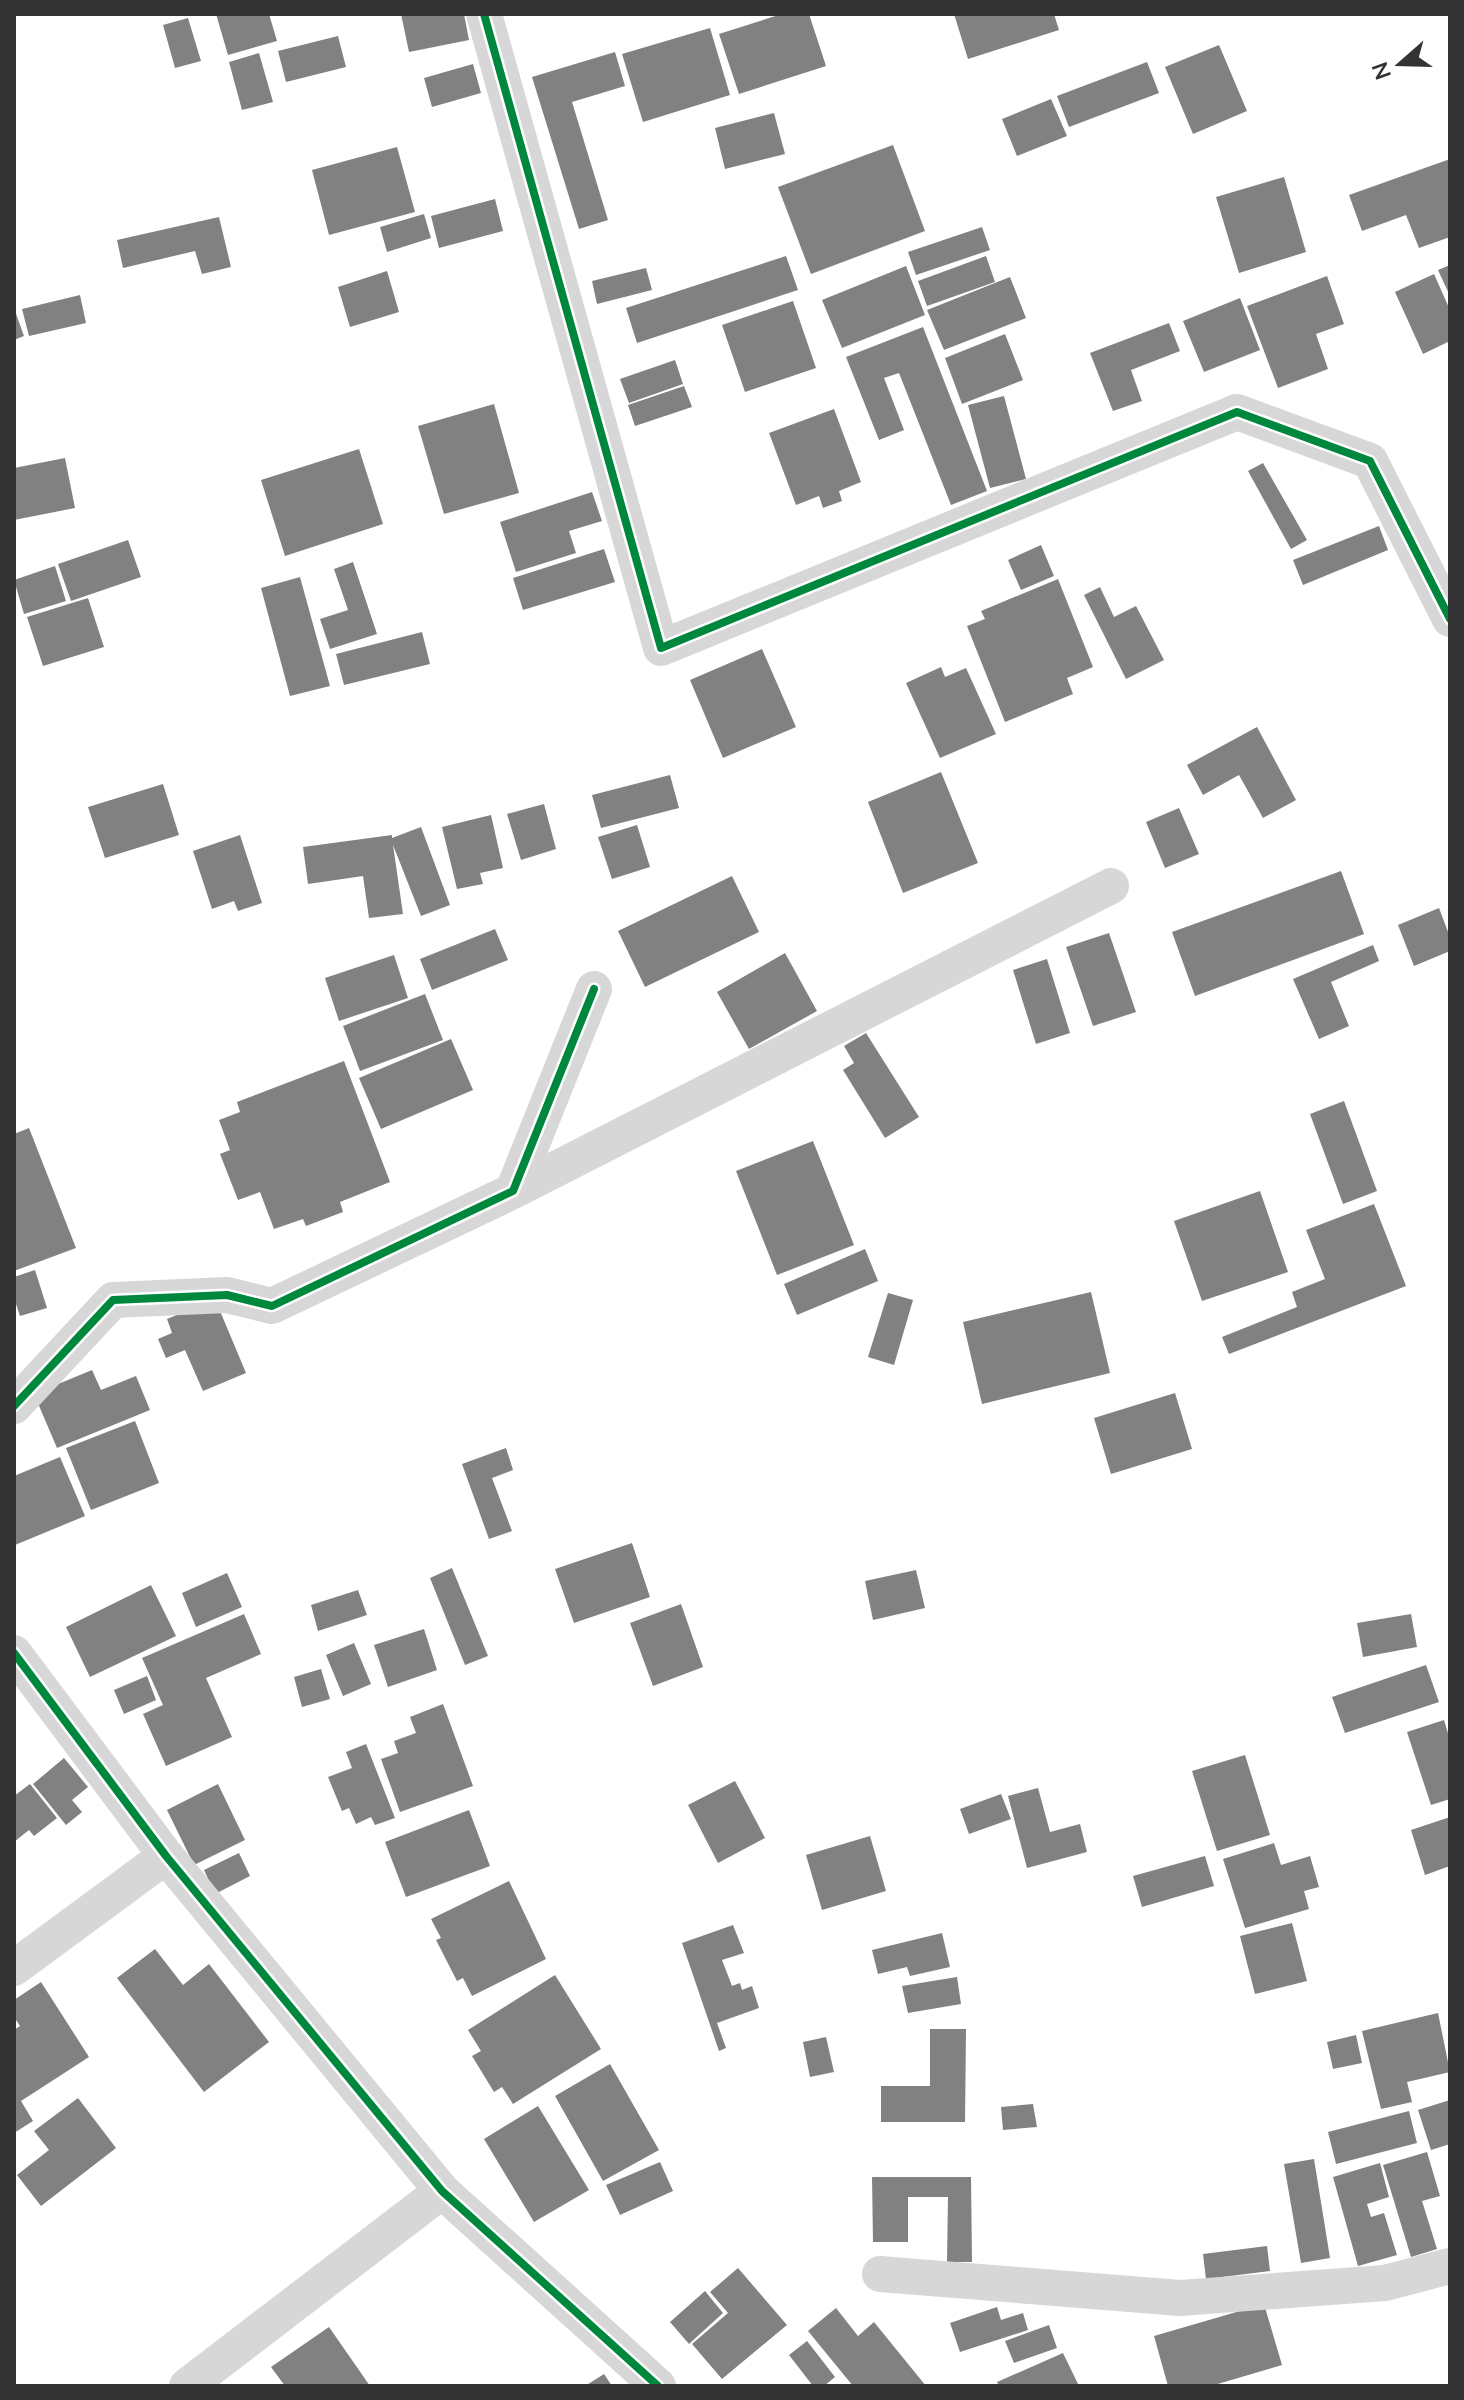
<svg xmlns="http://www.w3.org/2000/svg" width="1464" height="2400" viewBox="0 0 1464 2400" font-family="Mulish,sans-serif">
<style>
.building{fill:#818181}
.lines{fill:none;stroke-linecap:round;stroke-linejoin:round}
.minor{stroke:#d7d7d7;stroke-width:36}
.cycleway-casing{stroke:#fff;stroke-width:13}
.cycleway{stroke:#00873e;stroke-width:8}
</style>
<rect width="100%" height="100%" fill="#fff"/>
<path class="building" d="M216 14H269L277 41 228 55Z
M401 14H464L469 40 409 52Z
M782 14H809L826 66 739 94 719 34Z
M954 14H1054L1059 30 968 59Z
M188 18 201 61 175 68 163 25Z
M710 28 730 95 643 122 622 54Z
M338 36 346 67 286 82 278 51Z
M1219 45 1247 111 1193 134 1165 67Z
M615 52 625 86 572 102 608 220 579 229 532 77Z
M259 53 273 102 242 110 229 62Z
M1147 62 1159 93 1069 127 1057 96Z
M473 64 481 93 432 107 424 78Z
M1051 99 1067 136 1017 156 1002 119Z
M774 113 785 154 725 169 715 128Z
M893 145 925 231 811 274 778 187Z
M397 147 415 212 329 235 312 170Z
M1450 159V237L1419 248 1406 215 1362 231 1349 195Z
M1284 177 1306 252 1239 273 1216 197Z
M495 199 503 231 439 248 431 216Z
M424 214 431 238 387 252 380 227Z
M219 217 231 267 202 274 195 251 123 268 117 240Z
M982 227 990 250 916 275 908 252Z
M786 256 798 290 637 343 626 308Z
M986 256 995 282 927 306 918 281Z
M1450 265V296L1438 270Z
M906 266 925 315 842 348 822 300Z
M646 268 652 290 597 304 592 281Z
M387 271 399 312 350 327 338 287Z
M1434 274 1450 310V341L1423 354 1395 292Z
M1327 276 1344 324 1316 334 1328 369 1278 388 1247 306Z
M1010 277 1026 318 944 350 927 310Z
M80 295 86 323 29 336 22 309Z
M1240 298 1260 350 1204 372 1183 321Z
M793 301 816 368 745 392 722 325Z
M14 308 24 336 14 340Z
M1169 323 1180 351 1131 370 1142 401 1113 411 1090 353Z
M923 327 987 491 951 505 899 373 884 378 904 430 879 440 846 357Z
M1005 334 1023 380 962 404 945 358Z
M675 360 683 384 629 403 620 379Z
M684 386 692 407 635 426 628 405Z
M1004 396 1026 479 990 488 968 405Z
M494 404 519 493 444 514 418 426Z
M834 409 861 482 839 491 842 501 823 508 819 496 796 505 769 433Z
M359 449 383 524 285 556 261 480Z
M65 458 75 508 14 520V468Z
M1263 463 1307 540 1291 549 1248 471Z
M592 492 602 521 569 531 576 553 516 572 500 522Z
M1379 526 1388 550 1303 585 1293 560Z
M128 540 141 577 71 601 58 564Z
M1041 545 1054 576 1021 590 1008 560Z
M604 549 615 582 523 610 513 578Z
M353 562 377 634 330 649 320 619 348 610 334 569Z
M55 566 66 601 24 614 14 580Z
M300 577 330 686 290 696 261 588Z
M1058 579 1093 667 1067 678 1073 694 1005 722 967 626 985 619 981 611Z
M1100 587 1114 617 1136 606 1164 660 1126 679 1084 595Z
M88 598 104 647 43 666 27 617Z
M422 632 430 664 344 685 336 654Z
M762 649 796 727 723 758 690 680Z
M941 667 945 677 966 668 996 734 940 758 906 683Z
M1257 727 1296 800 1263 818 1239 775 1203 795 1187 765Z
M941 772 978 863 903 893 868 802Z
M670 775 679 808 601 828 592 795Z
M163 784 179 835 105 858 88 807Z
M544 804 556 849 521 860 507 814Z
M1179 808 1199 854 1165 868 1146 822Z
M491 815 503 868 480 873 483 884 457 889 442 827Z
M637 825 650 867 612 879 598 837Z
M421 827 450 905 421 916 393 845 403 914 369 918 363 876 308 884 303 847 392 835V838Z
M240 835 262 903 238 911 234 901 212 909 193 851Z
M1341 871 1364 934 1195 996 1172 932Z
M732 876 759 932 645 987 618 931Z
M1439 908 1450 937V951L1414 966 1398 925Z
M495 929 508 960 432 990 420 959Z
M1109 933 1136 1012 1093 1026 1066 947Z
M1373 945 1379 961 1331 982 1349 1026 1319 1039 1293 979Z
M785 953 817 1011 749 1049 717 992Z
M394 955 408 998 339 1021 325 978Z
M1047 959 1070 1033 1036 1044 1013 970Z
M425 994 443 1040 360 1071 343 1026Z
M866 1033 919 1117 885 1138 843 1070 854 1063 844 1046Z
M451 1039 473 1090 381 1129 359 1078Z
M344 1061 390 1182 340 1202 343 1212 306 1226 303 1219 274 1229 260 1192 238 1200 220 1154 230 1150 219 1120 240 1112 237 1102Z
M1344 1101 1377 1191 1343 1204 1310 1114Z
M29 1128 76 1248 14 1271V1134Z
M813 1141 854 1245 777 1275 736 1171Z
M1260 1191 1288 1272 1202 1301 1174 1221Z
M1374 1204 1406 1286 1229 1354 1222 1337 1297 1307 1292 1292 1325 1279 1306 1230Z
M865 1249 878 1281 797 1315 784 1284Z
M35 1270 47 1308 20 1316 14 1298V1277Z
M1091 1292 1110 1373 982 1404 963 1322Z
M888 1293 913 1300 894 1365 868 1357Z
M215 1299 246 1373 203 1391 185 1350 166 1358 158 1339 172 1333 167 1319Z
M92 1370 101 1390 136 1376 150 1410 57 1448 34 1394Z
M1175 1393 1192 1449 1111 1474 1094 1418Z
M135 1421 159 1483 91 1510 66 1448Z
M506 1448 513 1470 492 1478 512 1531 489 1539 462 1464Z
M60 1457 85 1516 15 1545 14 1476Z
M632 1543 650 1597 574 1623 555 1569Z
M452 1568 488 1656 465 1665 430 1578Z
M916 1570 925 1608 873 1620 865 1581Z
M227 1573 242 1607 196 1627 182 1593Z
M151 1585 176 1636 90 1677 66 1627Z
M358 1590 367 1615 318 1631 311 1605Z
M681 1604 703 1667 653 1686 630 1623Z
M244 1614 261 1654 206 1678 232 1737 166 1766 143 1714 163 1705 142 1658Z
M1411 1614 1417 1647 1363 1657 1357 1623Z
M424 1629 437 1670 388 1687 374 1645Z
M354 1643 371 1684 343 1696 326 1655Z
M1426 1665 1439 1702 1345 1733 1332 1697Z
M321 1669 330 1699 302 1707 294 1677Z
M147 1676 156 1700 124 1714 114 1690Z
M443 1704 473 1786 400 1812 381 1759 398 1753 394 1741 416 1733 410 1717Z
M1444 1720 1450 1740V1799L1431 1805 1407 1732Z
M366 1744 395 1818 375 1825 371 1817 356 1824 349 1808 342 1811 328 1777 352 1768 346 1752Z
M1245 1755 1270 1835 1217 1851 1192 1771Z
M64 1758 88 1787 72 1800 82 1812 66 1825 33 1784Z
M735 1781 765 1838 718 1863 688 1805Z
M30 1784 57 1818 34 1836 29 1830 14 1842V1796Z
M218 1784 245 1840 194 1865 167 1810Z
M1038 1788 1050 1832 1080 1824 1087 1852 1027 1868 1008 1796Z
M1001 1794 1011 1819 969 1834 960 1809Z
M469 1810 490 1866 406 1897 385 1842Z
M1450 1817V1866L1425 1875 1411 1830Z
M870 1836 886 1891 822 1910 806 1855Z
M1274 1843 1281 1865 1310 1856 1319 1887 1304 1891 1309 1909 1245 1928 1223 1859Z
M239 1853 250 1876 215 1894 204 1870Z
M1205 1856 1214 1886 1142 1907 1133 1876Z
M509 1881 546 1959 472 1996 463 1978 457 1981 436 1940 441 1938 431 1919Z
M1292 1923 1307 1981 1255 1994 1240 1936Z
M733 1925 744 1953 722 1960 732 1986 740 1983 742 1990 752 1986 759 2008 717 2023 726 2048 719 2051 682 1943Z
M942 1933 950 1967 910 1976 907 1967 878 1974 872 1950Z
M155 1949 183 1985 209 1964 269 2042 204 2092 117 1978Z
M555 1975 601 2049 513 2104 502 2087 494 2092 472 2056 481 2051 468 2030Z
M957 1977 961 2004 908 2013 902 1986Z
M41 1982 89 2057 21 2101 33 2121 14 2133V2030L20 2026 14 2017V2000Z
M1438 2013 1450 2072 1407 2082 1412 2102 1381 2109 1362 2031Z
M930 2029H966L965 2122H881V2086H930Z
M1356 2035 1362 2063 1333 2069 1327 2042Z
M826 2037 834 2072 810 2077 803 2042Z
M610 2064 659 2150 603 2181 555 2096Z
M78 2098 116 2148 41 2206 17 2175 49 2150 34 2131Z
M1450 2100V2144L1431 2150 1418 2110Z
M1033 2104 1037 2127 1003 2130 1001 2107Z
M538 2106 589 2190 534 2222 484 2139Z
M1409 2111 1417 2143 1336 2164 1328 2132Z
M1427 2152 1440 2196 1422 2201 1437 2249 1411 2257 1383 2165Z
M1314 2159 1330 2258 1301 2263 1284 2164Z
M660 2162 673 2191 620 2215 606 2185Z
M1380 2163 1389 2197 1367 2204 1371 2217 1384 2213 1397 2255 1358 2266 1333 2177Z
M872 2177H971L972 2262H947L948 2197H908V2242H873Z
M1267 2246 1270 2271 1206 2279 1203 2254Z
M738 2268 787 2325 722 2379 692 2344 728 2313 710 2292Z
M705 2291 723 2313 689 2344 670 2322Z
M1264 2304 1282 2365 1211 2386H1168L1154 2336Z
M997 2307 1001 2320 1023 2313 1028 2330 960 2352 950 2323Z
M836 2308 858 2336 874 2322 926 2386H853L808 2331Z
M1049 2325 1057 2348 1014 2363 1005 2341Z
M329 2327 370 2386H285L271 2367Z
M807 2341 835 2377 824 2386H813L789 2355Z
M1063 2353 1079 2386H999L997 2382Z
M604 2374 612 2386H585Z"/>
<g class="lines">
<path class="minor" d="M484 14 661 648 1237 412 1370 461 1450 619
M513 1191 1111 886
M14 1406 113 1300 227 1295 272 1306 513 1191 594 989
M14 1653 166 1856 442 2191 658 2386
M14 1968 166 1856
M880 2274 1180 2298 1385 2283 1450 2266
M187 2386 442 2191"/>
<defs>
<path id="cycleway" d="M484 14 661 648 1237 412 1370 461 1450 619
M14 1406 113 1300 227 1295 272 1306 513 1191 594 989
M14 1653 166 1856 442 2191 658 2386"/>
</defs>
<use href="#cycleway" class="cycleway-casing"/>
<use href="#cycleway" class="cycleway"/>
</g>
<rect width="1464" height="2400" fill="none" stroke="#333333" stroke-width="32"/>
<g transform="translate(1400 64) rotate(250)" stroke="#ffffff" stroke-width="6" paint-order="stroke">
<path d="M0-6L14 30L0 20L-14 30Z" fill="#333333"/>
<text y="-12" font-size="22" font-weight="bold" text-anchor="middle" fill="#333333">N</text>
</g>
</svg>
